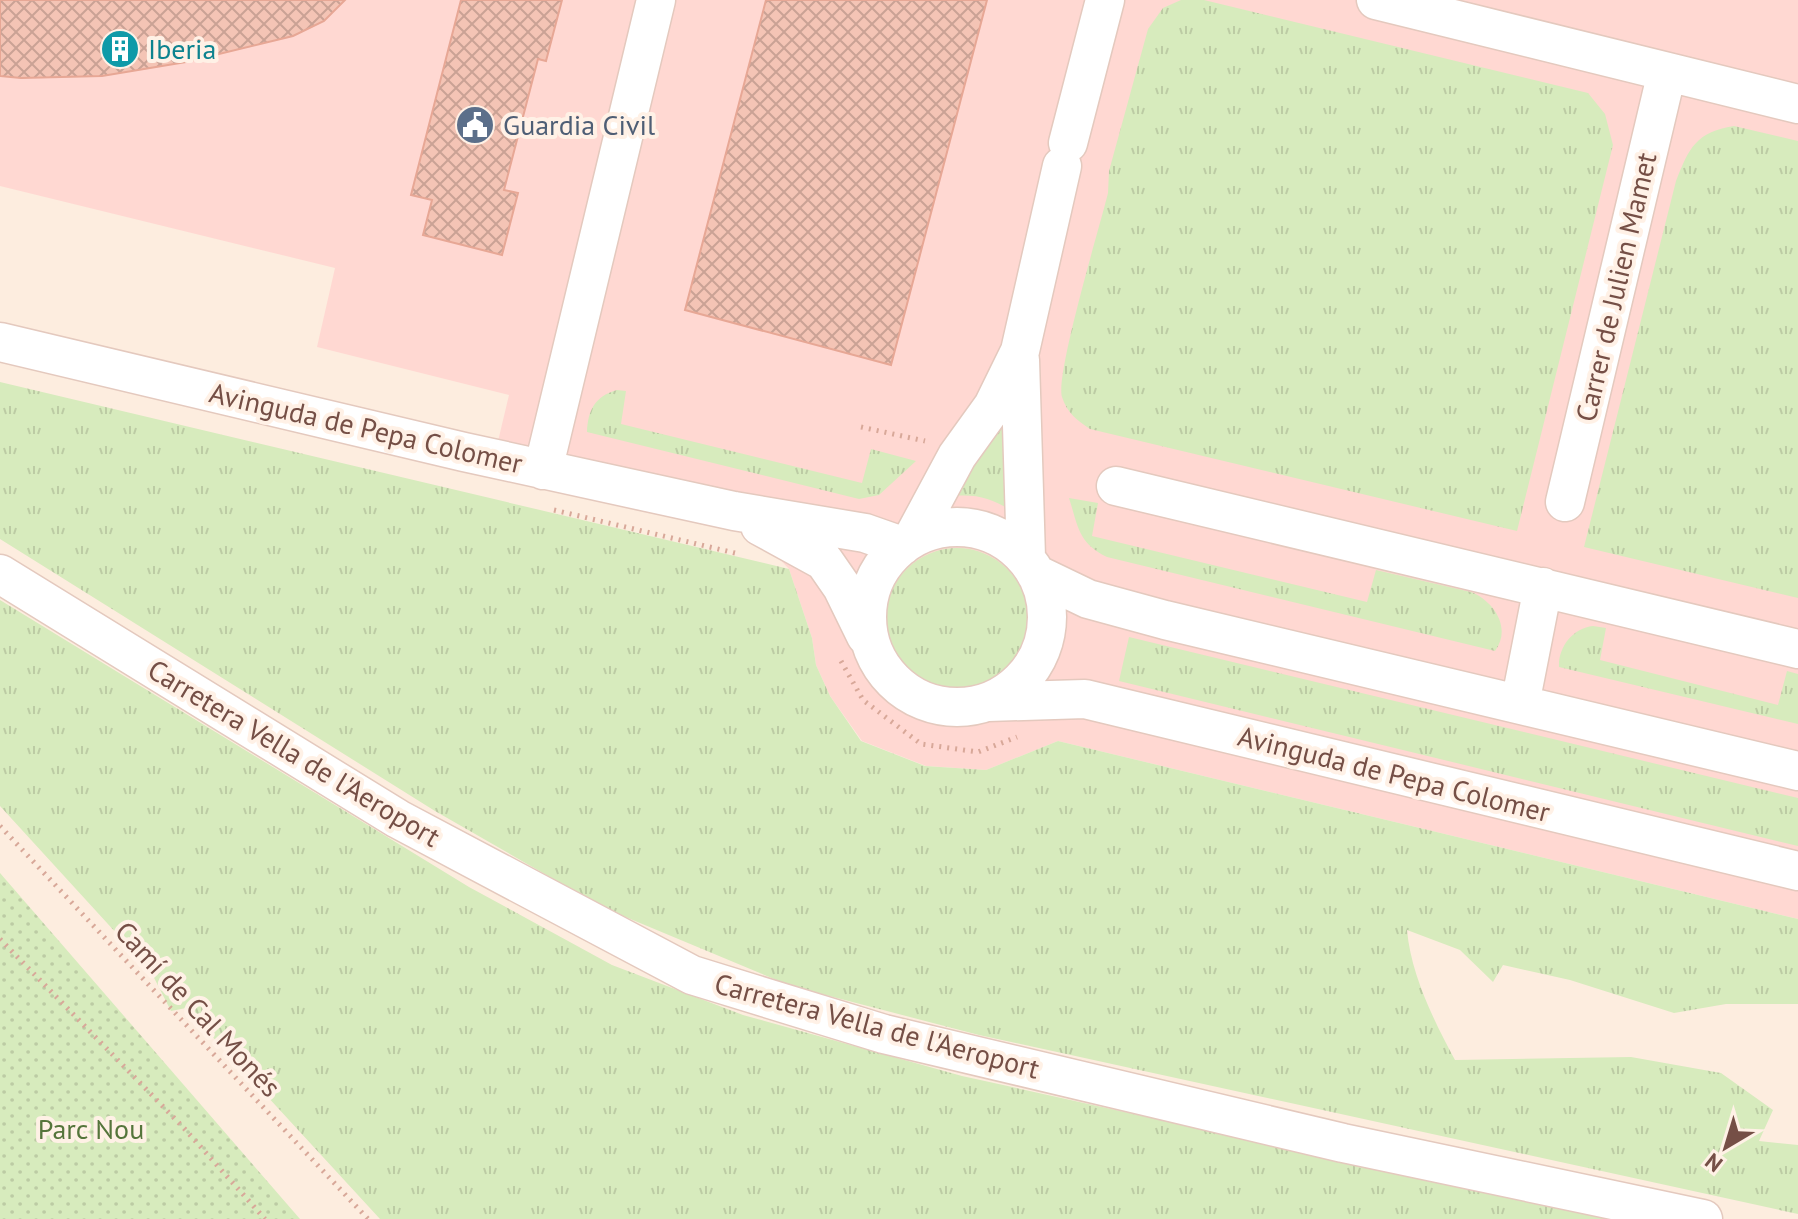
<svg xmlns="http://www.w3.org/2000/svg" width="1798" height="1219" viewBox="0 0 1798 1219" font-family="'PT Sans',sans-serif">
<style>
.commercial{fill:#ffd8d2}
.grass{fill:url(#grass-tufts)}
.park{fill:url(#park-dots)}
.building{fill:url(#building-cross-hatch);stroke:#e7a795;stroke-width:2}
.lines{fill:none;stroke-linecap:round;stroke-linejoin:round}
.minor-casing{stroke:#e4c9be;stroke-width:41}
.path{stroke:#d8a899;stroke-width:5;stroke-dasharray:2 6;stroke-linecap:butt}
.minor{stroke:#fff;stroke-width:38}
.labels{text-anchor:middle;stroke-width:8;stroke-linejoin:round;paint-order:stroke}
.culture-label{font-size:28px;fill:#0d838f;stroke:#fff1e6;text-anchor:start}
.service-label{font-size:28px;fill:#4e5e75;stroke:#fff1e6;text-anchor:start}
.street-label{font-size:28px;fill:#754f46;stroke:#fff1e6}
.park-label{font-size:28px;fill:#55753b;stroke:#fff1e6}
</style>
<defs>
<pattern id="grass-tufts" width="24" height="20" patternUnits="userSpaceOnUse" patternTransform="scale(2)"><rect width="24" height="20" fill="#d7ebbd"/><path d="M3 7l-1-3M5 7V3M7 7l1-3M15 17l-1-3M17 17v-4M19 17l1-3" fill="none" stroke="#bccba4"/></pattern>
<pattern id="park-dots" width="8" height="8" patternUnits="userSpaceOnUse" patternTransform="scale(2)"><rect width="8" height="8" fill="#d7ebbd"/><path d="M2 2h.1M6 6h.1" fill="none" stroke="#bccba4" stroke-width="1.8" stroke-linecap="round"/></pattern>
<pattern id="building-cross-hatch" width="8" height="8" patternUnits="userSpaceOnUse" patternTransform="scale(2)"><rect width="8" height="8" fill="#f4c4b5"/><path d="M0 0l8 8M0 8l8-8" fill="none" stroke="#caa295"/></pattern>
</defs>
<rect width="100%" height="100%" fill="#fdeddf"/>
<path class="commercial" d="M0 0H1798V919L1058 741 986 770 926 766 862 741 830 696 816 665 812 638 789 569 734 511 494 458 509 395 317 347 335 268 0 186Z"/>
<path class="grass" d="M1181 0H1204L1588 93 1605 114 1613 145 1517 531 1090 429C1077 420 1067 413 1062 397 1055 375 1100 226 1108 193L1109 171 1148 29 1163 8Z
M1734 126 1798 141V598L1584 547 1676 181C1689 148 1696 132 1734 126Z
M0 382 789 569 812 638 816 665 830 696 861 741 925 766 986 770 1058 741 1798 919V1004H1726L1674 1013 1570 980 1503 965 1493 982 1460 950 1407 930C1411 975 1434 1021 1455 1060L1631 1057 1721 1073 1773 1110 1759 1141 1798 1145V1214L979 1035 791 986 604 908 435 811 0 539Z
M617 390 626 391 621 424 862 483 871 449 916 461 879 495 859 499 587 432C588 410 595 396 617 390Z
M1005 406 1016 513C989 497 976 493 944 497Z
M1069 498 1098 503 1092 536 1367 602 1376 570 1471 592C1494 601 1512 628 1495 651L1107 557C1078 543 1078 526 1069 498Z
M886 619a71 71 0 1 1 142 0a71 71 0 1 1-142 0Z
M0 600 469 887 612 965 743 1015 962 1076 1610 1219H380L186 1008 171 1011 150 970 0 806Z
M1593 626 1606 628 1600 660 1778 705 1787 671 1798 674V724L1559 667C1558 647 1573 628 1593 626Z
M1129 637 1798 798V846L1119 681Z"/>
<path class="park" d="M0 873 300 1219H0Z"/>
<path class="building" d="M0 0H345L324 21 293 36 186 62 102 76 21 78 0 76Z
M461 0H562L546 61 538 59 504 190 518 193 502 255 423 235 432 200 411 195Z
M766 0H987L891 365 685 310Z"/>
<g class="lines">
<defs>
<path id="minor" d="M1376 0 1798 104
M1068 143 1105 0
M0 342 464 452 734 511 865 533 902 546
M1020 360 1026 557
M543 470 656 0
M1116 486 1798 649
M1565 502 1667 72
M760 526 824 561 842 587 866 636
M867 617a90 90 0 1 1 180 0a90 90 0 1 1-180 0Z
M914 536 957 456 993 406 1020 351 1062 166
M0 574 398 819 692 975 884 1034 1343 1143 1703 1219
M1036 574 1088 599 1165 620 1798 771
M988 702 1085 699 1798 871
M1520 704 1543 587"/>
</defs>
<use href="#minor" class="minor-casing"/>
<path class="path" d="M861 427 925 441
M554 510 739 554
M841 661 863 700 921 744 978 752 1017 737
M0 826 368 1219
M0 939 182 1126 265 1219"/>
<use href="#minor" class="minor"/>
</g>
<defs>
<symbol id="building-disc" viewBox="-11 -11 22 22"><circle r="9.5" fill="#0f9aa8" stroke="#fff1e6"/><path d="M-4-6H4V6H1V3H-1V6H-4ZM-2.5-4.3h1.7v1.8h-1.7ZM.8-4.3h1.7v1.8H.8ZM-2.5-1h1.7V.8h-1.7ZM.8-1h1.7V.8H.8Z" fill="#fff"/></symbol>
<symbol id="civic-disc" viewBox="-11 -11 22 22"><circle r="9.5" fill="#5c6f8a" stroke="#fff1e6"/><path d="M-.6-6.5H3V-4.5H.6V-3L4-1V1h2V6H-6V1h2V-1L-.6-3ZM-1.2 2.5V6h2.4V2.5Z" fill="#fff"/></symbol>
</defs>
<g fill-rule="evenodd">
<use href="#building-disc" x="98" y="27" width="44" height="44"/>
<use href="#civic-disc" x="453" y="103" width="44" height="44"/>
</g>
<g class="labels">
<g class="culture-label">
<text x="148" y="59">Iberia</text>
</g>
<g class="service-label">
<text x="503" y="135">Guardia Civil</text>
</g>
<g class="street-label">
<text transform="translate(1616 287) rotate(-77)" y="10">Carrer de Julien Mamet</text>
<text transform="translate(366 428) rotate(13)" y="10">Avinguda de Pepa Colomer</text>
<text transform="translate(294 753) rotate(31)" y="10">Carretera Vella de l'Aeroport</text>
<text transform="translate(1394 774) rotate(14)" y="10">Avinguda de Pepa Colomer</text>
<text transform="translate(198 1009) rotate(47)" y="10">Camí de Cal Monés</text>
<text transform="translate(877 1026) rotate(15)" y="10">Carretera Vella de l'Aeroport</text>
</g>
<g class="park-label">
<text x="91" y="1139">Parc Nou</text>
</g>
</g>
<g transform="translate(1726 1147) rotate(218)" stroke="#fff1e6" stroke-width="6" paint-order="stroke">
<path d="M0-6L14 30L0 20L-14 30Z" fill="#754f46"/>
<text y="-12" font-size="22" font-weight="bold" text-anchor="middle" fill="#754f46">N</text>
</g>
</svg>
